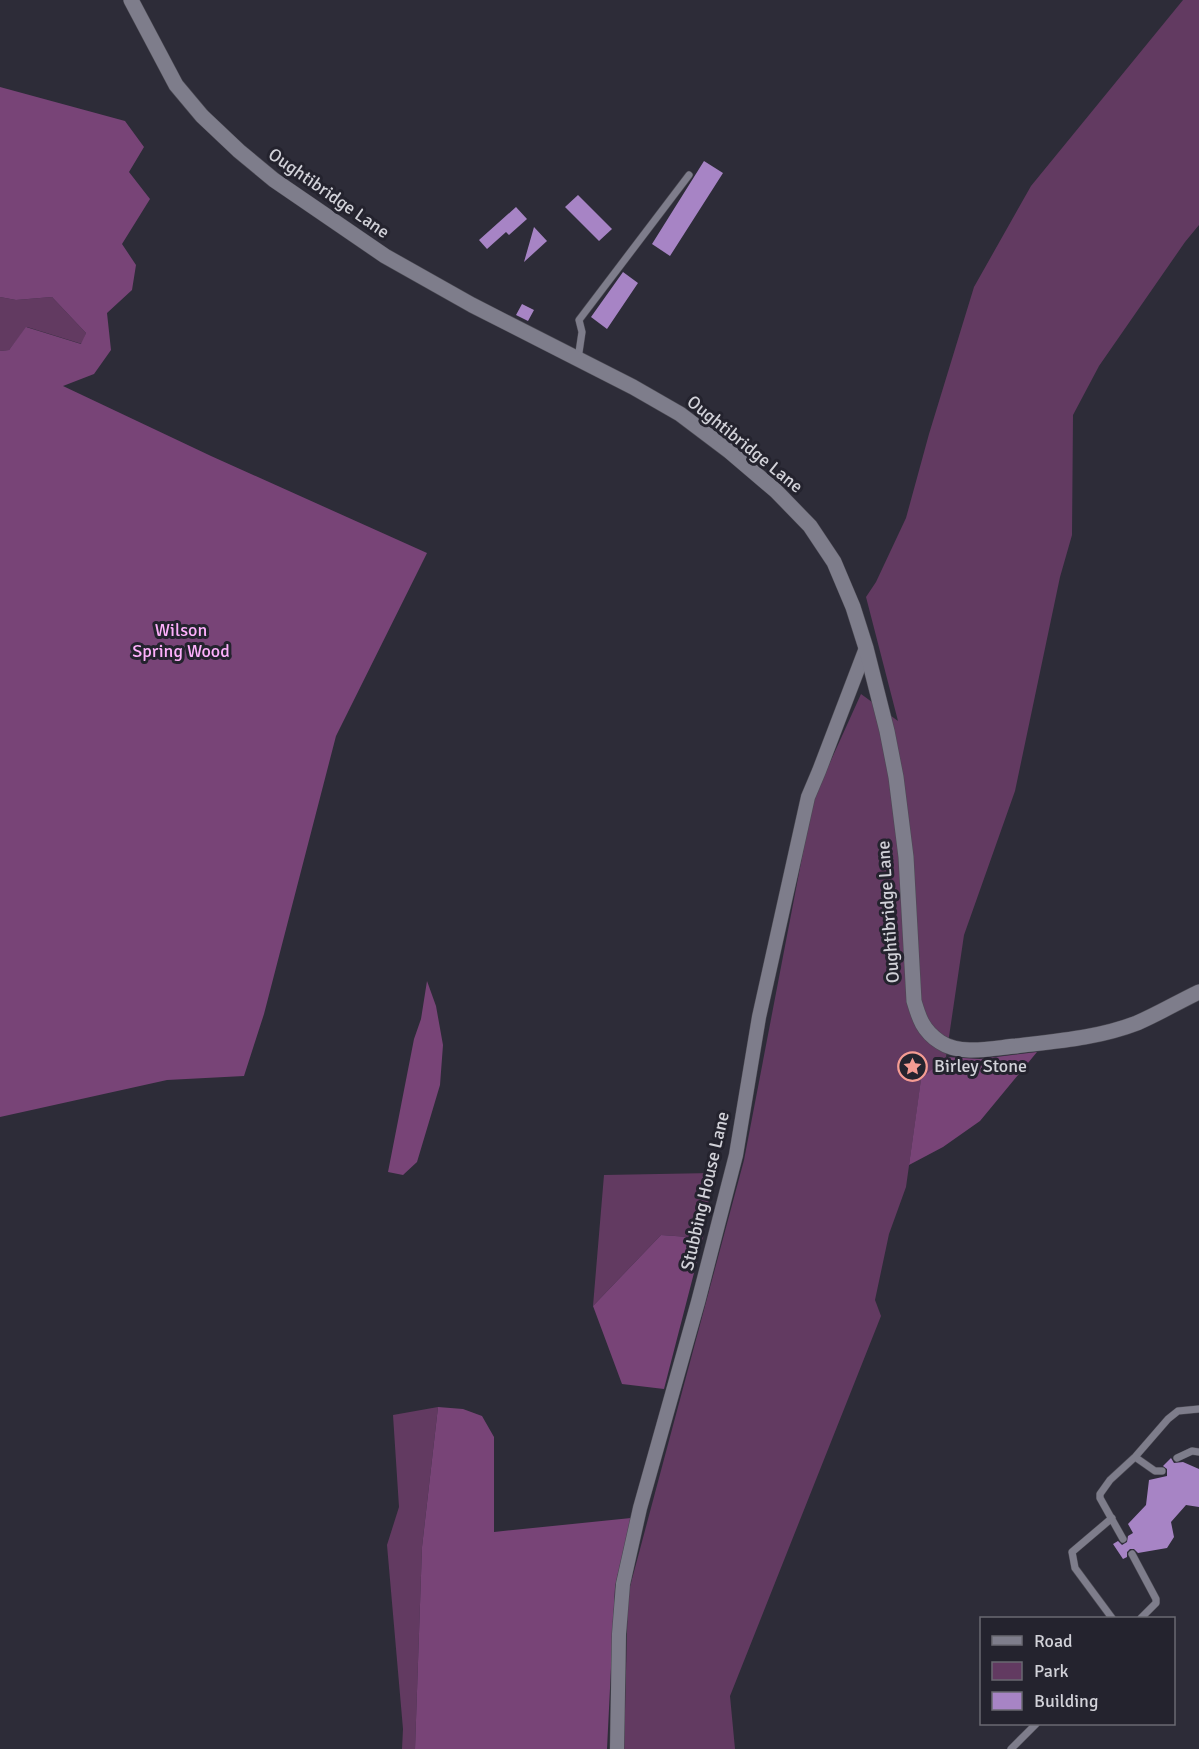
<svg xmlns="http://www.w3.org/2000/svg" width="1199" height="1749" viewBox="0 0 1199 1749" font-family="Signika,sans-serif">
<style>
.green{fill:#623a61}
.forest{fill:#784477}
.building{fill:#a784c5}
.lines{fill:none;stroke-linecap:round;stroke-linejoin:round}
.lane-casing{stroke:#4b4a53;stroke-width:8}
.street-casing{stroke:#4b4a53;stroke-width:15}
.secondary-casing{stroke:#4b4a53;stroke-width:16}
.lane{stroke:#7e7d8b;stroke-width:7}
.street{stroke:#7e7d8b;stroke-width:14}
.secondary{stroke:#7e7d8b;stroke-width:15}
.labels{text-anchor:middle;stroke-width:6;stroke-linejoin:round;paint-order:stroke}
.street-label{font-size:18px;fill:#d2d2d9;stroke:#24232e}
.park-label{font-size:18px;fill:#feb0fc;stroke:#24232e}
.poi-label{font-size:18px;fill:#d2d2d9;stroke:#24232e;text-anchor:start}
</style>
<rect width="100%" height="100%" fill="#2d2c38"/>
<path class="green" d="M1183 0H1199V225L1185 242 1099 366 1073 415 1072 535 1060 577 1015 791 964 935 946 1057 921 1080 906 1187 889 1234 875 1300 881 1316 730 1696 735 1749H624L628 1594 744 1160 813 800 861 694 898 721 866 597 876 582 906 518 929 434 974 287 1031 186Z
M0 297 16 300 52 297 86 333 82 344 27 327 9 350 0 351Z
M713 1173 703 1238 661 1235 593 1306 604 1175Z
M438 1407 422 1547 415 1749H402L403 1729 387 1545 399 1507 393 1415Z"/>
<path class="forest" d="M0 87 125 121 144 147 129 172 150 199 122 244 136 265 132 290 107 313 111 350 94 374 63 386 211 456 427 553 336 736 264 1014 244 1076 167 1080 0 1117V351L9 350 26 327 81 344 86 333 52 297 16 300 0 297Z
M427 981 436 1006 443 1045 440 1085 417 1162 403 1175 388 1172 414 1039 421 1019Z
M1037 1052 980 1121 943 1147 909 1165 921 1079 946 1057 980 1059Z
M661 1235 703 1238 664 1389 622 1384 593 1306Z
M438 1407 463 1409 482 1416 494 1437V1532L631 1518 615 1587 607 1749H415L422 1547Z"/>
<path class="building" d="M704 161 723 173 670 256 652 244Z
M578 195 612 229 599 241 565 207Z
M516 207 527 219 509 235 506 232 487 249 479 240Z
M534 227 547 241 524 262Z
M623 272 638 283 607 329 591 317Z
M522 304 534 310 528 321 516 315Z
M1171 1458 1174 1463 1183 1462 1199 1469V1507L1186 1505 1171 1522 1174 1537 1167 1548 1138 1553 1134 1549H1130L1127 1552V1557L1123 1559 1113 1544 1118 1541 1122 1545 1127 1542 1128 1536 1133 1533 1128 1524 1146 1505 1149 1480 1167 1476V1469L1163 1466Z"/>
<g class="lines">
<defs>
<path id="lane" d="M578 359 582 332 579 320 689 175
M1135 1457 1155 1471H1162
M1177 1458 1192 1451 1199 1452
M1112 1518 1072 1552 1075 1568 1112 1618
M1123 1539 1100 1498V1494L1110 1480 1135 1457 1168 1419 1178 1411 1199 1409
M1132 1554 1156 1599V1603L1141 1618
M1011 1749 1036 1724"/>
<path id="street" d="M617 1749 619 1634 623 1584 640 1508 698 1302 736 1155 759 1017 808 797 819 771 866 648"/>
<path id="secondary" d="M131 0 176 85 202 116 239 151 274 180 385 256 472 305 633 387 680 414 729 451 776 491 810 526 834 562 853 607 866 648 887 731 896 777 906 857 914 1001C919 1018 923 1031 940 1042 961 1056 993 1048 1016 1046 1058 1041 1098 1038 1137 1023 1158 1014 1178 1002 1199 992"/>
</defs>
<use href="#lane" class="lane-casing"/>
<use href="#street" class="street-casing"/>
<use href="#secondary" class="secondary-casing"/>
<use href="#lane" class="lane"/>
<use href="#street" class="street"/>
<use href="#secondary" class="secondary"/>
</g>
<defs>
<symbol id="sight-ring" viewBox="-11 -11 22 22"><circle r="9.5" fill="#24232e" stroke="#f59c93" stroke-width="1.5"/><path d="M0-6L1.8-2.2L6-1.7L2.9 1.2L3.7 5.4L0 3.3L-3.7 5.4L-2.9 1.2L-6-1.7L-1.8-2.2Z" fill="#f59c93"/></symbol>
</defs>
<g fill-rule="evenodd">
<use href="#sight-ring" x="896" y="1050" width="33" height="33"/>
</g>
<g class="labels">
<g class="street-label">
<text transform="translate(329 193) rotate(35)" y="6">Oughtibridge Lane</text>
<text transform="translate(745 444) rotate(39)" y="6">Oughtibridge Lane</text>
<text transform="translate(888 912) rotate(-94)" y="6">Oughtibridge Lane</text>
<text transform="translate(705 1191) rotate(-77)" y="6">Stubbing House Lane</text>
</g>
<g class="park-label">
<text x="181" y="636">Wilson<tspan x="181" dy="21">Spring Wood</tspan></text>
</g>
<g class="poi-label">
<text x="934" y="1072">Birley Stone</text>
</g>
</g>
<rect x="980" y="1617" width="195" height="108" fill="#24232e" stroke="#6a6972" stroke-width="1.5"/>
<rect x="992" y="1636" width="30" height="9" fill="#7e7d8b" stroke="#6a6972" stroke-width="1.5"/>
<text x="1034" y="1647" font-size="18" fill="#d2d2d9">Road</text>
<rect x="992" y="1662" width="30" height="18" fill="#623a61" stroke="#6a6972" stroke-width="1.5"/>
<text x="1034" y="1677" font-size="18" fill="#d2d2d9">Park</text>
<rect x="992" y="1692" width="30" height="18" fill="#a784c5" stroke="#6a6972" stroke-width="1.5"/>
<text x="1034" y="1707" font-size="18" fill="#d2d2d9">Building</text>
</svg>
